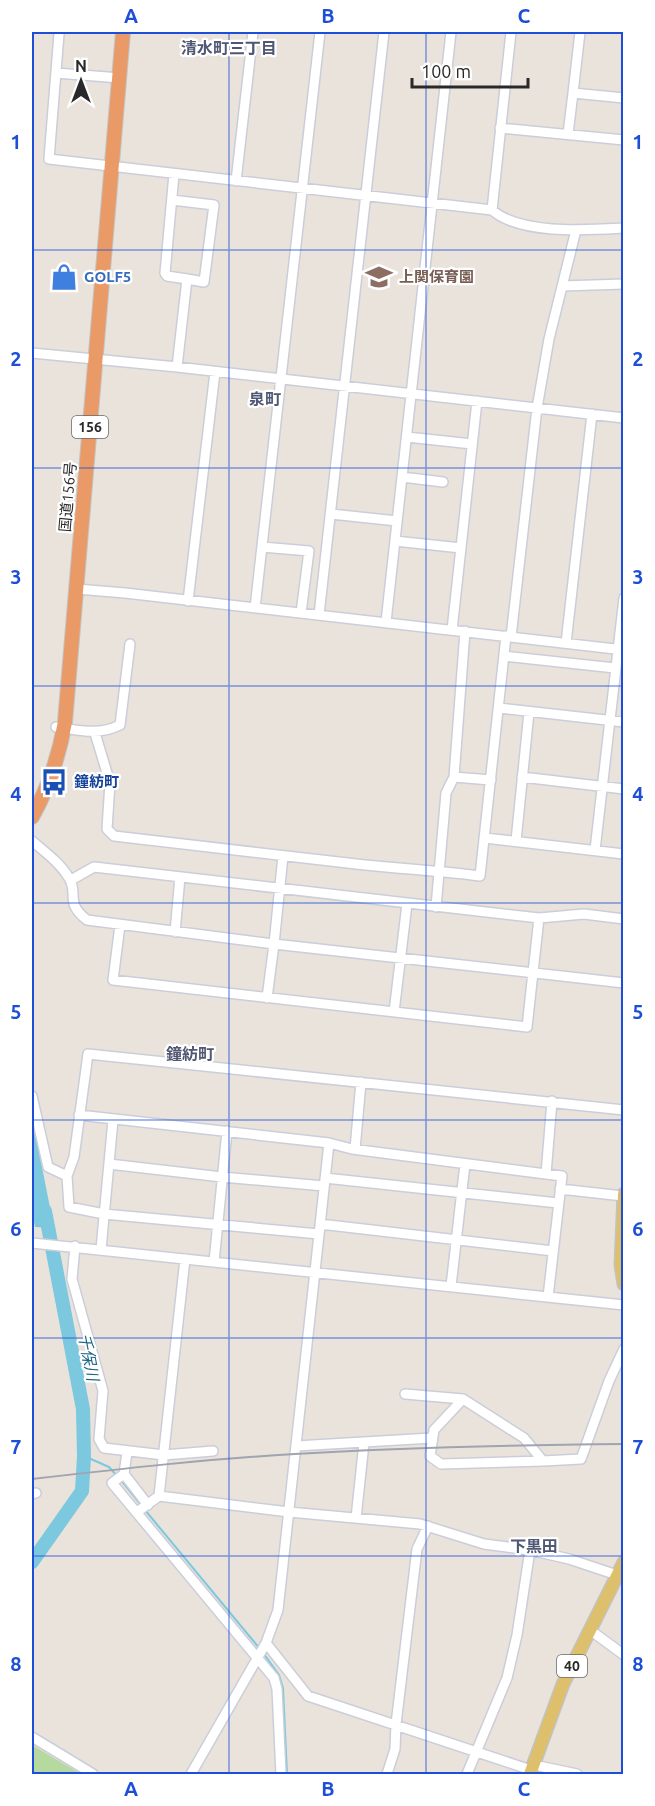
<svg xmlns="http://www.w3.org/2000/svg" width="655" height="1806" viewBox="0 0 655 1806" font-family="Ubuntu,'Noto Sans JP',sans-serif">
<style>
.green{fill:#b5d99f}
.water{fill:#7cc8de}
.lines{fill:none;stroke-linecap:round;stroke-linejoin:round}
.stream{stroke:#7cc8de;stroke-width:2}
.river{stroke:#7cc8de;stroke-width:14}
.minor-casing{stroke:#cbced9;stroke-width:12}
.major-casing{stroke:#c3c3c3;stroke-width:15}
.highway-casing{stroke:#c3c3c3;stroke-width:16}
.minor{stroke:#fff;stroke-width:9}
.major{stroke:#debf6c;stroke-width:12}
.highway{stroke:#e99a67;stroke-width:14}
.rail{stroke:#a0a3b0;stroke-width:2}
.grid{fill:none;stroke:#1d4ed8;stroke-width:1.5;stroke-opacity:0.55}
.labels{text-anchor:middle;stroke-width:4.5;stroke-linejoin:round;paint-order:stroke}
.shield{fill:#fff;stroke:#696969;stroke-width:1.5}
.shield-label{font-size:14px;font-weight:bold;fill:#292929}
.shop-label{font-size:15px;font-weight:bold;fill:#366cbe;stroke:#fff;text-anchor:start}
.education-label{font-size:15px;font-weight:bold;fill:#785e54;stroke:#fff;text-anchor:start}
.street-label{font-size:15px;fill:#292929;stroke:#fff}
.transit-label{font-size:15px;font-weight:bold;fill:#164399;stroke:#fff;text-anchor:start}
.neighbourhood-label{font-size:16px;font-weight:bold;fill:#4f5773;stroke:#fff}
.water-label{font-size:16px;font-style:italic;fill:#1e6787;stroke:#fff}
.neatline{fill:none;stroke:#1d4ed8;stroke-width:2}
.grid-label{font-size:20px;text-anchor:middle;font-weight:bold;fill:#1d4ed8}
</style>
<rect width="100%" height="100%" fill="#e9e3dc"/>
<path class="green" d="M32 1745 81 1774H32Z"/>
<path class="water" d="M32 1116 54 1228 35 1227 32 1212Z"/>
<g class="lines">
<path class="stream" d="M84 1456 109 1467 117 1476
M121 1480 142 1506
M145 1510 260 1649
M264 1654 279 1675 283 1688 287 1774"/>
<path class="river" d="M32 1562 82 1491 84 1456 83 1409 45 1211"/>
<defs>
<path id="minor" d="M580 32 573 93 624 98
M59 34 49 159 492 210C520 235 588 230 624 228
M56 73 120 78
M500 128 624 140
M568 134 573 93
M174 174 165 273 167 276 187 279 177 367
M236 181 253 32
M172 200 214 205 204 282 187 279
M492 210 511 32
M562 286 624 284
M32 353 177 367 624 418
M407 437 472 444
M402 477 443 482
M331 514 397 521
M395 541 461 548
M262 547 309 551 301 613
M77 589 125 593 624 650
M188 601 215 372
M255 608 320 32
M319 615 384 32
M386 622 451 32
M452 630 477 401
M511 637 537 408 549 339 576 230
M566 643 592 414
M504 656 615 668
M499 708 624 722
M56 727C78 730 98 736 120 725L130 644
M95 733 110 783 107 829 114 836C198 846 282 856 365 865 404 869 442 871 480 876L506 636
M454 777 491 780
M522 777 624 789
M485 838 624 854
M32 841C45 852 60 863 69 878 79 894 64 902 87 920L274 944 624 983
M516 841 529 712
M595 850 624 598
M71 880 94 867 539 918 584 914 624 919
M436 907 446 793 454 777 465 631
M120 925 113 980 527 1027 539 918
M175 932 180 877
M267 998 274 944 283 856
M394 1012 407 904
M32 1096 48 1167 67 1176
M79 1115 329 1143 352 1149 546 1174
M355 1149 361 1082
M109 1164 222 1177 324 1186
M325 1178 558 1203
M560 1189 623 1196
M320 1224 553 1251
M319 1234 104 1214 69 1207 67 1176 74 1157 88 1054 624 1110
M32 1243 624 1305
M75 1246 72 1279 103 1391 99 1439 104 1448 164 1455 213 1451
M101 1249 113 1120
M214 1262 227 1131
M451 1286 465 1164
M548 1297 562 1176 546 1174 552 1101
M405 1394 463 1399 524 1438 543 1461 581 1459 609 1381 624 1349
M463 1399 434 1430 430 1456 441 1464 543 1461
M296 1446 432 1438
M127 1452 124 1474 112 1483 274 1678 277 1689 281 1774
M124 1474 148 1505
M32 1494 36 1493
M159 1496 289 1512 420 1524 484 1544 530 1550 569 1559 617 1575
M137 1512 159 1496 185 1259
M356 1518 364 1443
M590 1630 624 1655
M266 1643 308 1696 531 1770
M32 1737 93 1774
M534 1765 577 1774
M191 1774 266 1643 278 1610 329 1143
M387 1774 395 1749 396 1724 417 1549 428 1526
M467 1774 507 1678 517 1635 530 1550"/>
<path id="major" d="M624 1194 621 1265 624 1284
M530 1774 563 1684 624 1562"/>
<path id="highway" d="M32 817C49 787 59 756 65 722L123 32"/>
</defs>
<use href="#minor" class="minor-casing"/>
<use href="#major" class="major-casing"/>
<use href="#highway" class="highway-casing"/>
<use href="#minor" class="minor"/>
<use href="#major" class="major"/>
<use href="#highway" class="highway"/>
<path class="rail" d="M32 1479C119 1469 207 1459 295 1454 404 1447 514 1445 624 1444"/>
</g>
<path class="grid" d="M229 32V1774M426 32V1774M32 250H624M32 468H624M32 686H624M32 903H624M32 1120H624M32 1338H624M32 1556H624"/>
<defs>
<symbol id="shop-bare" viewBox="-9 -9 18 18"><path d="M-5-2.5h2.3a2.7 3.5 0 0 1 5.4 0H5L5.5 6h-11ZM-1.5-2.5h3a1.5 2.3 0 0 0-3 0Z" fill="#3f7fe0" stroke="#fff" stroke-width="2.5" paint-order="stroke"/></symbol>
<symbol id="school-bare" viewBox="-9 -9 18 18"><path d="M0-5L7-2L0 1L-7-2ZM-4 1L0 2.5L4 1V4Q0 6-4 4Z" fill="#8d6e63" stroke="#fff" stroke-width="2.5" paint-order="stroke"/></symbol>
<symbol id="bus-bare" viewBox="-9 -9 18 18"><path d="M-5-6H5V4H4V6H2V4H-2V6H-4V4H-5ZM-3.5-4V0h7V-4ZM-3.5 1.2v1.5H-2V1.2ZM2 1.2v1.5H3.5V1.2Z" fill="#1a4fb4" stroke="#fff" stroke-width="2.5" paint-order="stroke"/></symbol>
</defs>
<g fill-rule="evenodd">
<use href="#shop-bare" x="45" y="258" width="38" height="38"/>
<use href="#school-bare" x="360" y="258" width="38" height="38"/>
<use href="#bus-bare" x="35" y="763" width="38" height="38"/>
</g>
<g class="labels">
<g class="shield">
<rect x="72" y="416" width="36" height="22" rx="4.5"/>
<rect x="557" y="1655" width="30" height="22" rx="4.5"/>
</g>
<g class="shield-label">
<text x="90" y="432">156</text>
<text x="572" y="1671">40</text>
</g>
<g class="shop-label">
<text x="84" y="282">GOLF5</text>
</g>
<g class="education-label">
<text x="399" y="282">上関保育園</text>
</g>
<g class="street-label">
<text transform="translate(68 497) rotate(-85)" y="5">国道156号</text>
</g>
<g class="transit-label">
<text x="74" y="787">鐘紡町</text>
</g>
<g class="neighbourhood-label">
<text x="229" y="54">清水町三丁目</text>
<text x="265" y="405">泉町</text>
<text x="190" y="1060">鐘紡町</text>
<text x="534" y="1552">下黒田</text>
</g>
<g class="water-label">
<text transform="translate(89 1357) rotate(79)" y="6">千保川</text>
</g>
</g>
<rect width="655" height="1806" fill="none" stroke="#ffffff" stroke-width="66"/>
<g transform="translate(81 81)" stroke="#ffffff" stroke-width="4.5" paint-order="stroke">
<path d="M0-4.5L10 22L0 15L-10 22Z" fill="#292929"/>
<text y="-9" font-size="16" font-weight="bold" text-anchor="middle" fill="#292929">N</text>
</g>
<path d="M412 78v9h116v-9" fill="none" stroke="#292929" stroke-width="3"/>
<text x="421" y="78" font-size="18" fill="#292929" stroke="#ffffff" stroke-width="4.5" paint-order="stroke">100 m</text>
<rect x="33" y="33" width="589" height="1740" class="neatline"/>
<g class="grid-label">
<text x="131" y="23">A</text>
<text x="328" y="23">B</text>
<text x="524" y="23">C</text>
<text x="16" y="149">1</text>
<text x="638" y="149">1</text>
<text x="16" y="366">2</text>
<text x="638" y="366">2</text>
<text x="16" y="584">3</text>
<text x="638" y="584">3</text>
<text x="16" y="801">4</text>
<text x="638" y="801">4</text>
<text x="16" y="1019">5</text>
<text x="638" y="1019">5</text>
<text x="16" y="1236">6</text>
<text x="638" y="1236">6</text>
<text x="16" y="1454">7</text>
<text x="638" y="1454">7</text>
<text x="16" y="1671">8</text>
<text x="638" y="1671">8</text>
<text x="131" y="1796">A</text>
<text x="328" y="1796">B</text>
<text x="524" y="1796">C</text>
</g>
</svg>
